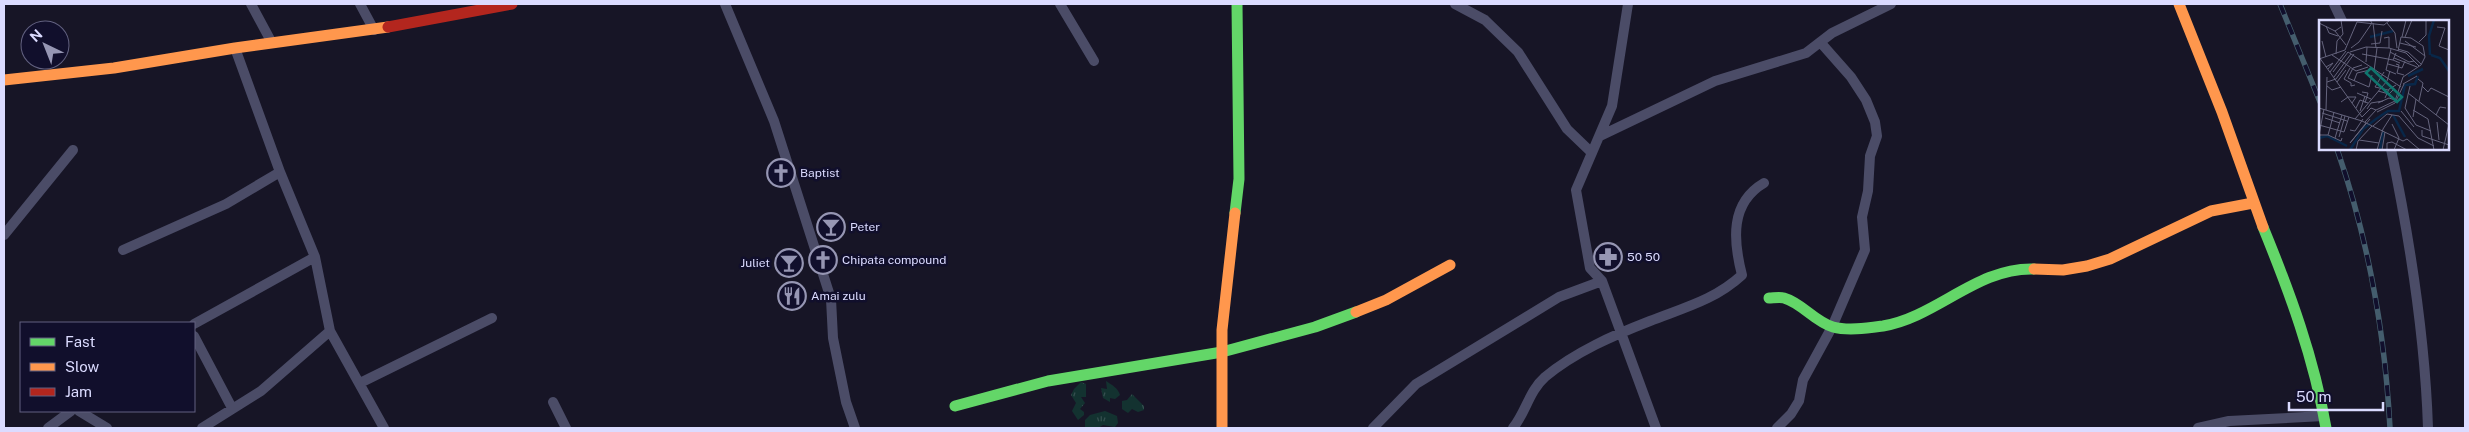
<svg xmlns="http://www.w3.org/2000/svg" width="2469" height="432" viewBox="0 0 2469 432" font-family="'Public Sans',sans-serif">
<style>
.grass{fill:url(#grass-tufts)}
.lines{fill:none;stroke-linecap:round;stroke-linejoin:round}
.street{stroke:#4b4c67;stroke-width:10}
.fast{stroke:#63d668;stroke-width:11}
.slow{stroke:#ff974d;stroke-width:11}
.jam{stroke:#b3261e;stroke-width:11}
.rail-casing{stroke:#445d6d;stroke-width:5.5}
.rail{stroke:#110f2c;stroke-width:4;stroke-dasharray:11;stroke-linecap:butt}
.labels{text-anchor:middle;stroke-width:5;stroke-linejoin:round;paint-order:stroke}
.poi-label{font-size:12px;fill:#dbdbff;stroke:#110f2c;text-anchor:start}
.inset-river{fill:none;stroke:#082749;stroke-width:2.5}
.inset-road{fill:none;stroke:#65647d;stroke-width:1}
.view{fill:#0f766e;fill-opacity:0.15;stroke:#0f766e;stroke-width:2.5}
.inset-edge{fill:none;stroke:#dbdbff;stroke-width:2.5}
</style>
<defs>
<pattern id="grass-tufts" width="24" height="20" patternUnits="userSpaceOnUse" patternTransform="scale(1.25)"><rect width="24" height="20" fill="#133230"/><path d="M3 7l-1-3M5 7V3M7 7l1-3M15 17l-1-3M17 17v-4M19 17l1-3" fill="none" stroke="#354f4f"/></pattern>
</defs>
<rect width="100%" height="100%" fill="#171526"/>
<path class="grass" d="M1106 381C1112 385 1118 388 1120 395L1115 399 1110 398V402L1103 398 1101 388 1107 389Z
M1081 382 1086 384V397H1081L1085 403 1080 409 1084 412V415L1078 420 1072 411 1076 403 1071 395 1074 389Z
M1132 394 1144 406V410L1138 412 1132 409 1128 413 1122 409V401L1127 400Z
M1105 411 1117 416 1118 423 1115 427 1103 425 1098 428 1085 427V420L1090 415Z"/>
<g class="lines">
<path class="street" d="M251 4 272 43
M360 4 374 30
M725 4 774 121 831 299 833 338 846 402 855 428
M1060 4 1094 61
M1455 4 1485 20 1518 52 1567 129 1592 153
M1628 4 1612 106 1576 190 1590 268 1602 281 1656 428
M2334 4 2342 21
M235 48 280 172
M1600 136 1715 81 1806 53 1832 33 1891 4
M2391 149C2410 241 2425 334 2428 428
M4 235 73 150
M123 250 226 204 280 172 315 257 330 331 384 428
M194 324 315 257
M194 336 232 408
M360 383 492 318
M553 402 566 428
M79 411 107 428
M48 428 71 411
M202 428 261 391 330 331
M1373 428 1416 384 1559 297 1602 281
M1513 428C1526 412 1529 391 1545 377 1575 352 1614 335 1650 321 1683 308 1715 300 1742 275 1733 240 1730 203 1764 183
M1777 428 1791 414 1799 401 1803 380 1832 327 1865 250 1862 217 1868 191 1870 156 1877 136 1875 122 1866 100 1851 77 1821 43
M2198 428 2229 421 2324 416"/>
<path class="fast" d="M1235 213 1239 179 1237 4
M2263 227C2290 293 2314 358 2326 428
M1769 298C1773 298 1780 297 1784 298 1802 303 1815 322 1833 327 1848 331 1868 328 1883 326 1937 317 1977 267 2034 269
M955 406 1048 381 1222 352 1315 327 1356 312"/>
<path class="slow" d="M2179 4 2222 112 2263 227
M4 80 114 68 235 48 388 27
M2034 269 2063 270 2087 266 2110 259 2211 211 2253 203
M1356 312 1386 300 1450 265
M1222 428V330L1235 213"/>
<path class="jam" d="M388 27 512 4"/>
<defs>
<path id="rail" d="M2280 4 2320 102
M2337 149C2368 238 2385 334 2390 428"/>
</defs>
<use href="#rail" class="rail-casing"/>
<use href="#rail" class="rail"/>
</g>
<defs>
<symbol id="church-ring" viewBox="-11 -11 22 22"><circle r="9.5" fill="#110f2c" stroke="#9696b3" stroke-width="1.5"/><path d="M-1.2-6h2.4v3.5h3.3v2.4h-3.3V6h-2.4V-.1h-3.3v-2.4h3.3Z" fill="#9696b3"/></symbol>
<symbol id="bar-ring" viewBox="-11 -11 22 22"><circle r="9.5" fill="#110f2c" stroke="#9696b3" stroke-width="1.5"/><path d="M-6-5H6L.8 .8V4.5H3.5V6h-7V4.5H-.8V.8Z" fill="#9696b3"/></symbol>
<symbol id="pharmacy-ring" viewBox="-11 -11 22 22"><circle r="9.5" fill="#110f2c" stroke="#9696b3" stroke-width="1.5"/><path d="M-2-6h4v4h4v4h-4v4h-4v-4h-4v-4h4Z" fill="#9696b3"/></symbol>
<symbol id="restaurant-ring" viewBox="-11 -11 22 22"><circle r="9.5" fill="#110f2c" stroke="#9696b3" stroke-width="1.5"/><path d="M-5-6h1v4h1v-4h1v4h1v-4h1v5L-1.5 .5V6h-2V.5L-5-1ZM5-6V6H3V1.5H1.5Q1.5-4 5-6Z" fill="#9696b3"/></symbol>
</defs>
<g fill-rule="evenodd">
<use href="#church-ring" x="765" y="157" width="32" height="32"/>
<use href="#bar-ring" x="815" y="211" width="32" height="32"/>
<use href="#pharmacy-ring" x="1592" y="241" width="32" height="32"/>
<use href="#church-ring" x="807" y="244" width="32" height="32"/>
<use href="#bar-ring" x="773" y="247" width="32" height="32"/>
<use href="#restaurant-ring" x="776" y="280" width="32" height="32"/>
</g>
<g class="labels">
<g class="poi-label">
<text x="800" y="177">Baptist</text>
<text x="850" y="231">Peter</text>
<text x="1627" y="261">50 50</text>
<text x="842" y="264">Chipata compound</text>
<text x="770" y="267" text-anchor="end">Juliet</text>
<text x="811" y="300">Amai zulu</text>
</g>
</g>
<g transform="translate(2319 20)">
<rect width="130" height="130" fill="#171526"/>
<path class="inset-river" d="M51 17 74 11M111 35 110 16 115 0M112 35 121 38 130 51M89 56 104 49M74 95 86 117M0 118 8 116 28 126M31 130 44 109 57 99 69 91H80L86 65 96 64 99 56M61 130 64 112"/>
<path class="inset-road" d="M0 3 16 11 22 7M54 3 57 28M68 3 76 13 78 28M7 6 10 13 19 16M118 7 126 8 120 26 130 30M16 11 27 25M83 17 87 0M86 17 93 0M65 18 70 17V28M3 21 7 37M86 21 106 36M100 22 107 15V0M81 23 97 27M52 24 61 23 63 11M32 28 40 22 53 3 51 0M72 29 67 50 77 54M79 29 89 32 102 44M31 32 47 27 70 28 87 33 100 46M71 32 90 42 95 41M77 33 74 40 81 43M17 34 18 21 24 14 22 0M43 34 74 40M13 35 37 51 49 47M0 37 43 97 52 88 57 90M75 38 98 47M0 39 26 30 38 2 65 5 71 0M47 42 48 27M69 44 83 48 86 41M77 44 80 45 78 53 85 55M43 45 34 48 29 58 50 67 53 55M7 47 14 43 9 49M31 48 25 59 32 63V66L36 65M55 51 58 28M11 52 27 31M14 52 29 32 82 67M65 52 56 67 69 70M15 57 32 34M99 59 104 63 100 81M35 61 38 53 51 50M8 62 17 59 35 34M18 62 27 50M84 64 98 56M8 66 13 70 22 67M91 66 86 88 97 105 112 111M103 66 109 72 112 68 130 77M59 71 70 74 74 70M43 72 49 73 46 83M38 73 52 79M89 73 130 105M66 78 70 69 77 65M22 82 29 77H37L33 83M59 83 70 78 76 80M0 88 43 101 84 121 88 119 101 130M37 88 41 80 49 83M48 89 52 83 64 81M7 90 8 57M94 90 109 99 115 130M41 91 46 76M82 91 95 107M58 92 76 83 85 64M3 93 28 101M117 95 121 87 127 88M94 97 97 79M6 98 21 103M36 99 68 61 71 51M46 102 57 90 76 81 84 57 102 45 106 37 104 26 92 18 82 17 79 31M118 102 120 120M47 103 31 123 51 99M73 104 80 118 75 130M0 105 11 108 15 92M54 106 68 94 80 96 99 118 115 126M31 110 36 111 44 99M103 110V116L130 125M0 115H9L11 108 25 112 30 97M0 115 5 89M9 115 22 121 23 118M20 117 26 96M16 118 23 95M40 120 60 123M37 130 39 121 53 106M58 130 64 109 73 95M63 130 66 112M68 130V123L73 122 88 130M124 130 130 104"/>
<path class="view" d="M52 48 83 77 78 82 47 53Z"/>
<rect width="130" height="130" class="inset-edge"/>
</g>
<rect width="2469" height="432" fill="none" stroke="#dbdbff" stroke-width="10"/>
<rect x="20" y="322" width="175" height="90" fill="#110f2c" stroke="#626180"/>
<rect x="30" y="338" width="25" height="8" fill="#63d668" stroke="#626180"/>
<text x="65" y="347" font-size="15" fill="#dbdbff">Fast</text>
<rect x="30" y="363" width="25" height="8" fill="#ff974d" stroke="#626180"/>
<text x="65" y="372" font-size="15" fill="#dbdbff">Slow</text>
<rect x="30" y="388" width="25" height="8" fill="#b3261e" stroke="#626180"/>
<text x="65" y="397" font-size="15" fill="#dbdbff">Jam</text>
<g transform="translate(45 45) rotate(317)"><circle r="24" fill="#110f2c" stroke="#626180"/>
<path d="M0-4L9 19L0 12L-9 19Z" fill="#9696b3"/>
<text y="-8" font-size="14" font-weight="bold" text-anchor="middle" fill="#dbdbff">N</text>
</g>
<path d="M2289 402v8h94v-8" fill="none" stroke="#dbdbff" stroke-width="2.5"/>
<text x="2296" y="402" font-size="15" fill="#dbdbff" stroke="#110f2c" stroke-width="4" paint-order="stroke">50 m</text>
</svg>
